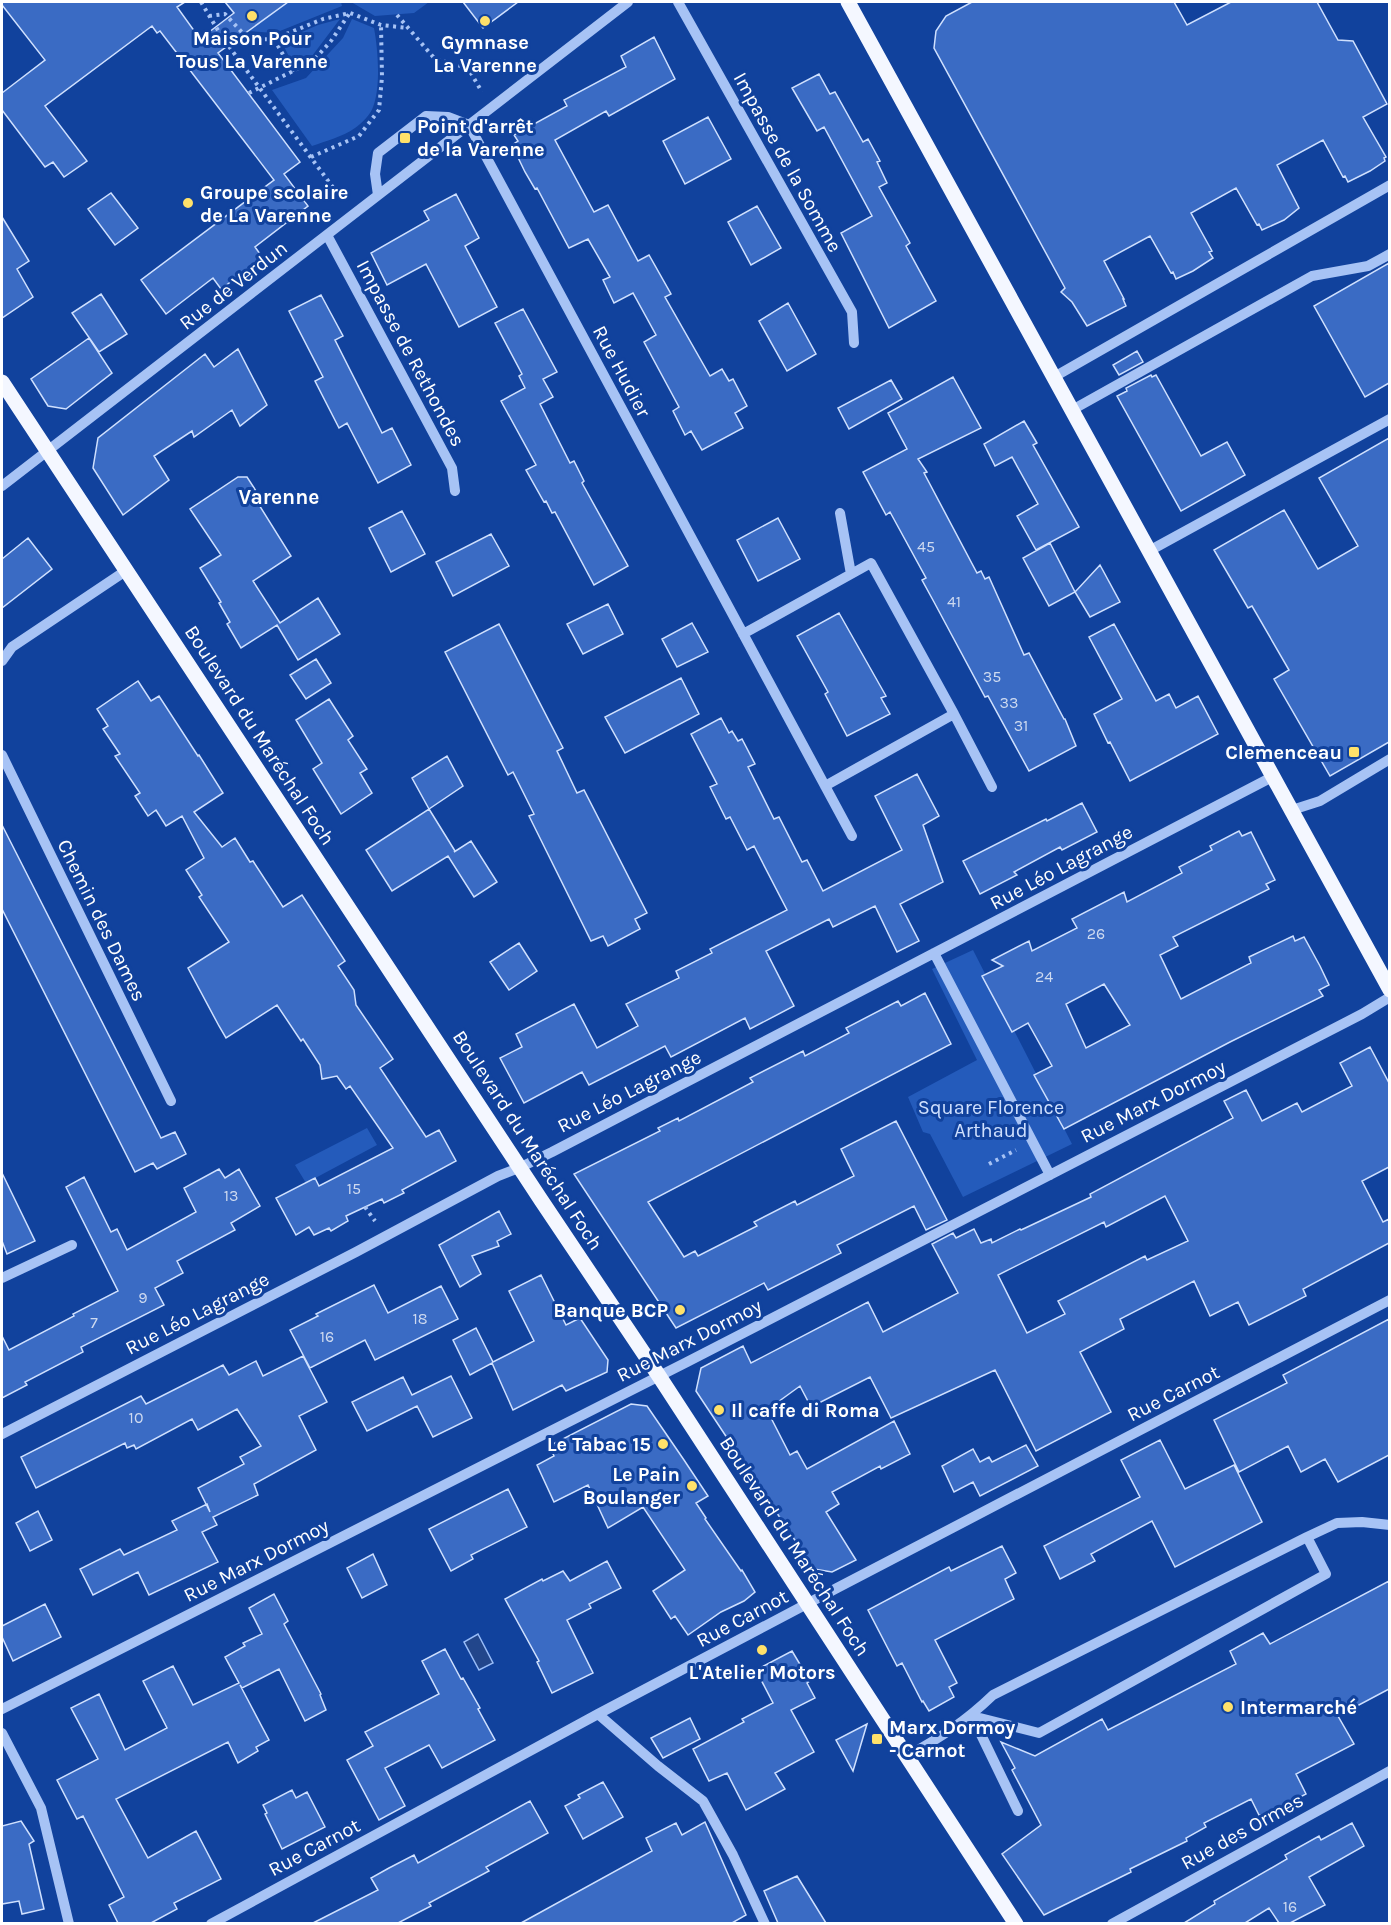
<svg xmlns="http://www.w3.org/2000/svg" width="1391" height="1925" viewBox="0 0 1391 1925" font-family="Karla,sans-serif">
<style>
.green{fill:#245bbb}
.water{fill:#22468b;stroke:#98bcf8;stroke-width:1.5}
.building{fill:#3a6bc4;stroke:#cfe0fe;stroke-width:1.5;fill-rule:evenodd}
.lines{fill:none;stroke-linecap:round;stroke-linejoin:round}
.path{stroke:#a7c3f5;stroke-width:4;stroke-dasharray:3 4.5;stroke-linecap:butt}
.minor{stroke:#a7c3f5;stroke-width:10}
.major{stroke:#f4f7ff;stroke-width:15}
.poi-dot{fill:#ffe16a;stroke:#11429d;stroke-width:2}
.labels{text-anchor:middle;stroke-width:6;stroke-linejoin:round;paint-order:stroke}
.number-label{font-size:16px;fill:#cedaf0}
.poi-label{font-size:20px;font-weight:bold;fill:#fff;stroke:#11429d;text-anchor:start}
.street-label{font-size:20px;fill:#fff;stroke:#11429d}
.park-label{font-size:20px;fill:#cfe0fe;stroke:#11429d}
.neighbourhood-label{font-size:21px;font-weight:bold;fill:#fff;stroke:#11429d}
</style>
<rect width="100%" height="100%" fill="#11429d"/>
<path class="green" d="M288 2H341L342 6 275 33 248 31Z
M351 2H429L414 13 375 16Z
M340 19 309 60 294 66 281 41 318 25Z
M352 19 374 28C378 49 381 87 373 107 371 114 361 124 355 128 342 137 326 141 312 146L272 90 306 78 343 38Z
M973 950 1072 1144 963 1197 930 1134 923 1132 908 1097 977 1060 932 969Z
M367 1128 377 1145 306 1183 295 1165Z"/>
<path class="water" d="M478 1634 493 1663 479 1670 464 1642Z"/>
<path class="building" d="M2 2H185L177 7 200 39 234 13 225 2H288L218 53 300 162 284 174 308 206 255 247 263 258 221 289 213 278 166 314 141 280 274 180 160 31 157 33 152 26 45 106 87 161 64 177 53 162 45 167 2 110V93L45 60 2 5Z
M463 2H518L483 28Z
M972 2H1174L1187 25 1231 2H1317L1338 40 1353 41 1387 104 1363 117 1386 157 1384 158 1385 161 1370 171 1348 182 1345 176 1343 177 1323 140 1277 165 1299 208 1284 220 1262 230 1259 224 1257 225 1236 188 1191 213 1212 251 1209 252 1213 258 1193 271 1176 279 1173 272 1171 273 1150 236 1104 261 1124 299H1123L1126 306 1087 326 1072 302 1061 292 1065 288 934 48 936 31 946 16Z
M654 37 675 79 609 116 606 111 555 140 594 212 608 205 638 261 649 255 671 294 665 297 710 376 722 369 729 381 733 379 747 406 735 413 743 428 702 450 691 431 685 435 673 411 679 407 644 342 656 335 633 293 614 303 603 280 610 277 588 239 569 248 537 188 535 189 525 172 512 145 518 141 514 135 567 106 564 100 626 67 621 56Z
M819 74 830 94 835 92 863 142 868 139 880 161 877 162 887 183 879 187 910 243 906 246 936 301 889 328 841 233 872 216 824 127 817 131 792 88Z
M708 117 731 159 685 184 663 141Z
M111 193 138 228 115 245 88 209Z
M456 194 479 238 465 246 497 307 459 327 426 264 387 285 371 253 429 220 424 211Z
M757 206 781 248 751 265 728 222Z
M2 217 29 261 17 269 33 297 2 318Z
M1389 263V383L1365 397 1314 306Z
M101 294 127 334 99 352 72 313Z
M321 295 343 336 335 340 382 433 392 428 411 465 378 483 347 423 339 428 315 381 323 377 289 311Z
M788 303 816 354 787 371 759 321Z
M523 309 557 372 543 379 553 397 540 404 570 463 574 461 584 481 582 483 628 566 594 585 555 512 552 513 546 501 544 502 526 470 536 465 501 401 525 388 519 376 522 374 495 323Z
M89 338 112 373 66 409 48 406 31 379Z
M238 349 267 405 240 426 232 410 194 437 192 431 154 456 169 480 123 515 93 468 98 438 205 354 214 367Z
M1137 351 1143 362 1119 375 1113 365Z
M1151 375 1152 377 1156 375 1201 456 1227 442 1245 475 1181 511 1117 396 1127 391 1126 388Z
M953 377 981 428 918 459 927 472 924 473 977 573 981 571 985 579 989 577 1024 655 1029 653 1064 719H1065L1076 746 1029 771 988 696 985 697 934 602 922 580 926 578 890 512 886 515 863 472 907 449 888 413Z
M891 380 902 399 849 429 838 408Z
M1024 421 1037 443 1033 445 1079 527 1036 550 1017 516 1038 504 1012 457 995 466 984 444Z
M1389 438V742L1330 776 1274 679 1289 670 1252 606 1248 608 1214 550 1284 510 1318 569 1358 546 1319 478Z
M238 477H247L260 497 256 500 291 556 253 581 280 623 318 598 340 634 298 660 277 625 241 648 227 624 230 622 219 603 221 602 200 568 221 555 190 509Z
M402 511 425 554 391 572 369 528Z
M778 518 800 559 758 581 737 540Z
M491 534 509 566 453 596 436 562Z
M28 538 52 569 2 608V559Z
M1050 543 1075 592 1049 606 1023 558Z
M1100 565 1120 602 1090 617 1075 592Z
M608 604 623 634 583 654 567 624Z
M839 613 886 696 881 698 890 714 847 736 825 694 828 692 797 636Z
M692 623 708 652 677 667 662 639Z
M499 624 563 748 557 751 577 793 584 790 647 913 635 919 640 929 608 946 603 936 591 941 529 816 534 814 513 772 508 775 445 652Z
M1114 624 1156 701 1169 694 1176 708 1198 696 1218 734 1130 781 1110 742 1108 743 1094 714 1122 699 1089 637Z
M316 659 331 683 306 699 290 675Z
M681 678 699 714 625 753 605 717Z
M138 681 151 701 159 696 198 756 199 755 223 793 194 812 222 847 235 838 250 862 253 861 283 907 302 895 345 961 338 966 354 990 356 1005 393 1059 380 1068 426 1137 439 1130 456 1161 402 1190 404 1193 384 1203 382 1199 346 1216 348 1221 331 1231 329 1228 314 1235 309 1227 296 1235 276 1198 315 1178 319 1186 393 1148 350 1086 346 1089 337 1076 322 1079 320 1065 303 1039 301 1041 277 1005 226 1038 219 1026 188 968 229 942 199 897 202 895 186 870 204 858 182 816 166 826 156 810 148 816 135 796 140 793 115 756 120 754 103 729 108 726 97 709Z
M329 699 353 736 348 740 367 769 360 773 372 793 341 814 313 769 322 763 296 720Z
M721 718 729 733 732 731 738 741 742 739 755 764 748 767 774 819 779 817 802 862 807 860 823 891 902 850 875 796 917 774 939 816 923 825 943 882 900 904 919 941 897 952 875 906 833 927 829 919 766 951 794 1006 750 1029 745 1018 671 1057 665 1046 589 1085 582 1072 524 1103 500 1058 522 1047 516 1034 574 1004 597 1048 638 1026 626 1004 679 978 676 971 712 953 710 949 787 910 754 846 747 850 730 817 726 819 710 787 717 784 691 734Z
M447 756 463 786 429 809 412 778Z
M1082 803 1097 832 1062 850 1060 847 1014 872 1017 875 980 894 963 861 1046 819 1047 821Z
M429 809 455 851 454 852 471 841 497 882 474 897 448 856 392 891 366 850Z
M2 825 161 1138 175 1132 186 1154 157 1169 153 1163 135 1172 2 909Z
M1239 831 1242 836 1251 832 1275 880 1266 884 1269 889 1173 937 1178 946 1160 955 1181 999 1251 963 1249 957 1293 936 1295 941 1304 937 1320 966 1329 985 1319 990 1323 996 1230 1042 1064 1129 1034 1075 1052 1066 1028 1023 1012 1032 982 976 1003 966 992 960 1029 941 1032 951 1077 928 1072 919 1124 892 1127 902 1182 873 1179 867 1212 850 1210 846ZM1104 984 1130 1025 1086 1048 1066 1004Z
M519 943 537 971 509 990 490 962Z
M925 993 951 1044 648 1202 684 1257 695 1251 698 1256 757 1226 754 1222 795 1201 797 1205 854 1176 841 1149 896 1121 947 1220 926 1230 914 1206 837 1245 841 1253 768 1290 764 1283 676 1328 574 1174 660 1131 658 1128 678 1118 679 1121 753 1082 750 1078 803 1051 805 1056 849 1033 846 1028 898 1001 901 1006Z
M1370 1047 1389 1083V1167L1362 1181 1383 1222 1389 1219V1243L1303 1289 1306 1296 1249 1325 1238 1302 1210 1316 1194 1281 1120 1319 1124 1329 1080 1352 1111 1412 1036 1451 995 1370 891 1418 870 1377 811 1407 800 1386 767 1410 790 1455 797 1451 807 1469 894 1421 910 1454 881 1469 880 1466 832 1492 839 1504 826 1512 856 1560 832 1572 814 1569 696 1391 701 1368 743 1346 751 1363 868 1302 883 1332 958 1293 932 1244 953 1233 956 1238 974 1229 981 1243 991 1239 992 1243 1020 1229 1021 1230 1091 1197 1090 1194 1233 1118 1224 1101 1246 1090 1262 1121 1297 1103 1302 1112 1352 1086 1340 1063ZM1165 1196 1188 1241 1147 1260 1145 1256 1058 1301 1065 1314 1027 1333 998 1275 1104 1222 1106 1227Z
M219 1169 225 1178 239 1169 260 1206 231 1223 235 1230 177 1261 183 1273 155 1288 164 1305 81 1347 83 1352 25 1382 27 1385 2 1398V1336L9 1350 74 1316 73 1314 118 1291 66 1187 84 1177 111 1232 117 1229 127 1250 196 1212 184 1188Z
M2 1173 35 1241 7 1254 2 1241Z
M499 1211 511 1234 497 1241 499 1246 472 1256 481 1274 460 1287 439 1245Z
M541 1275 566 1325 580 1318 608 1360 607 1372 566 1391 562 1385 513 1410 492 1363 470 1375 453 1340 476 1328 493 1362 534 1341 509 1291Z
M374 1285 388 1313 441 1286 458 1319 375 1360 365 1340 310 1368 290 1330 318 1316 316 1314Z
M1389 1319V1455L1338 1482 1325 1459 1301 1472 1288 1446 1239 1472 1214 1420 1287 1383 1283 1375Z
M303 1356 327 1402 299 1416 316 1450 254 1484 258 1495 213 1517 217 1525 202 1532 218 1562 149 1595 138 1572 93 1595 80 1569 120 1549 124 1555 177 1530 172 1521 207 1504 210 1512 198 1488 244 1464 240 1457 261 1446 237 1409 198 1430 192 1419 136 1449 134 1445 127 1448 125 1443 36 1488 21 1457 141 1396 146 1404 223 1365 229 1375 256 1361 263 1376Z
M451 1376 472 1418 433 1437 417 1406 367 1431 352 1402 403 1377 412 1395Z
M631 1404 647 1406 684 1460 708 1496 696 1503 706 1518 705 1519 741 1571 742 1570 755 1592 744 1601 721 1612 688 1635 675 1616 671 1619 653 1591 685 1570 643 1507 608 1528 588 1485 554 1502 537 1465 554 1456 549 1446Z
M1160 1440 1185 1489 1234 1465 1262 1522 1175 1567 1152 1521 1091 1554 1095 1561 1060 1579 1044 1546 1140 1497 1121 1460Z
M1026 1445 1038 1466 980 1496 973 1482 954 1492 942 1466 973 1449 980 1462 989 1457 992 1462Z
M508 1489 527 1527 471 1555 473 1559 451 1571 429 1529Z
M38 1511 52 1540 30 1551 16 1523Z
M1002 1546 1016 1573 1005 1579 1014 1599 935 1640 957 1683 949 1687 954 1697 929 1711 923 1701 922 1702 902 1663 897 1666 868 1610 949 1567 951 1571Z
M373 1554 387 1585 362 1598 347 1568Z
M607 1561 621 1588 589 1604 591 1608 567 1620 593 1673 552 1693 537 1662 539 1661 505 1599 542 1579 543 1581 563 1571 570 1581Z
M1389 1581V1689L1338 1716 1354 1744 1296 1774 1306 1794 1267 1815H1259L1251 1799 1204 1823 1206 1827 1186 1838 1187 1841 1130 1869 1131 1872 1044 1915 1002 1854 1041 1825 1012 1770 1015 1768 1001 1742 1035 1756 1102 1719 1108 1730 1236 1664 1230 1651 1263 1633 1270 1644Z
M274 1594 288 1621 284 1624 321 1694 320 1695 326 1710 305 1721 279 1669 242 1688 240 1685 269 1740 256 1747 258 1751 238 1763 228 1742 116 1799 148 1858 196 1831 221 1879 174 1903 177 1909 151 1923H118L109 1905 124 1897 83 1816 77 1819 57 1780 98 1759 71 1708 99 1694 125 1750 167 1728 143 1681 173 1666 193 1705 239 1683 225 1657 245 1646 243 1643 262 1634 249 1608Z
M45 1604 61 1637 13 1661 2 1637V1626Z
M445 1649 461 1679 463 1678 480 1708 478 1709 495 1740 442 1768 429 1745 385 1768 405 1806 379 1820 347 1760 373 1746 365 1732 439 1694 422 1661Z
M792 1651 810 1681 807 1683 815 1698 791 1710 814 1752 775 1773 785 1789 746 1810 727 1773 709 1781 693 1749 744 1722 742 1719 773 1703 756 1670Z
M690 1718 700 1739 663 1758 651 1738Z
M867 1724 853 1771 836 1740Z
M603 1782 623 1817 583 1839 565 1806 580 1798 578 1795Z
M292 1790 296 1798 307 1792 325 1827 282 1849 265 1814 267 1813 263 1805Z
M530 1801 548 1833 486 1867 489 1871 429 1903 431 1906 398 1923H313L378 1890 371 1878 389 1868 414 1855 418 1863Z
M21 1821 34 1841 29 1844 44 1909 22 1914 19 1901 2 1904V1826Z
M705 1822 746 1915 732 1923H521L652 1851 646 1838 676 1823 682 1835Z
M1352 1823 1364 1846 1309 1877 1325 1905 1290 1923H1279L1269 1908 1245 1923H1184L1215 1904 1214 1901 1287 1859 1285 1855 1319 1836 1321 1840Z
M797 1876 826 1923H778L764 1891Z"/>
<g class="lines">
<path class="path" d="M201 2 222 37 343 201
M397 15 435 59 468 68 482 92
M209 16 225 14 249 40 274 39 323 19 350 13 381 25 408 28
M274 39 293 72
M249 93 313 61 331 41 349 14
M311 157 359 136 379 110 382 77 381 25
M989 1164 1016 1150
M365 1207 375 1221"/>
<path class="minor" d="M678 2 852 312 854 343
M378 195 375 174 378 153 426 116 448 117 469 125 852 836
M327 235 452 468 455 491
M1054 377 1390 185
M1072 410 1312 276 1368 266 1390 254
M2 486 628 2
M840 513 851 574
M1149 551 1390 419
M743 634 871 563 954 714 825 786
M2 661 12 647 127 570
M954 714 992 787
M2 755 171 1101
M1292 810 1320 801 1390 759
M934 953 1050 1175
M2 1278 72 1245
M2 1434 356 1252 498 1176 521 1167 552 1152 1272 777
M2 1709 687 1362 1362 1014 1390 997
M598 1714 658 1766 703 1801 733 1855 765 1924
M2 1733 41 1808 69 1924
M907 1756C940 1738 966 1721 993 1695L1307 1537 1337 1523 1362 1522 1390 1525
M1018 1811 972 1716 1039 1733 1326 1574 1307 1537
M211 1924 598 1714 837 1588 1390 1300
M1112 1924 1390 1771"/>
<path class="major" d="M848 2 1390 990
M2 382 541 1200 659 1376 1016 1924"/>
</g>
<g class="poi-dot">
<circle cx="252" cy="16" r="6"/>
<circle cx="485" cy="21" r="6"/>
<rect x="399" y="132" width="12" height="12" rx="3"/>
<circle cx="188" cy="203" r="6"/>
<rect x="1348" y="746" width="12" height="12" rx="3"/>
<circle cx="680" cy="1310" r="6"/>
<circle cx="719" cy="1410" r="6"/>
<circle cx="663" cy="1444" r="6"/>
<circle cx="692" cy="1486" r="6"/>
<circle cx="762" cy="1650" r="6"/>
<circle cx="1228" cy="1707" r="6"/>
<rect x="871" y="1733" width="12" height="12" rx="3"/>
</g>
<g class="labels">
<g class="number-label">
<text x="926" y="552">45</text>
<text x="954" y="607">41</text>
<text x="992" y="682">35</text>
<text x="1009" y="708">33</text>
<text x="1021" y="731">31</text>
<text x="1096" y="939">26</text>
<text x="1044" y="982">24</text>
<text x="354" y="1194">15</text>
<text x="231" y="1201">13</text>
<text x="143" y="1303">9</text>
<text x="420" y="1324">18</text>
<text x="94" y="1328">7</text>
<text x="327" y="1342">16</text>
<text x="136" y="1423">10</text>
<text x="1290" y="1912">16</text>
</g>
<g class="poi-label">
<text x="252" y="45" text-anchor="middle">Maison Pour<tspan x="252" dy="23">Tous La Varenne</tspan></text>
<text x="485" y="49" text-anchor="middle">Gymnase<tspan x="485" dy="23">La Varenne</tspan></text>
<text x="417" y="133">Point d'arrêt<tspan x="417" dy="23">de la Varenne</tspan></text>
<text x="200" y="199">Groupe scolaire<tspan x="200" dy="23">de La Varenne</tspan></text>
<text x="1342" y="759" text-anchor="end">Clemenceau</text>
<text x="668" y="1317" text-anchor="end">Banque BCP</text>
<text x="731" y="1417">Il caffe di Roma</text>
<text x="651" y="1451" text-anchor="end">Le Tabac 15</text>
<text x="680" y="1481" text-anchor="end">Le Pain<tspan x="680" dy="23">Boulanger</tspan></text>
<text x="762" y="1679" text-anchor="middle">L'Atelier Motors</text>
<text x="1240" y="1714">Intermarché</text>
<text x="889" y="1734">Marx Dormoy<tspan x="889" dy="23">- Carnot</tspan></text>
</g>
<g class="street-label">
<text transform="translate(788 162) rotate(61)" y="7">Impasse de la Somme</text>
<text transform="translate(233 285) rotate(-38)" y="7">Rue de Verdun</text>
<text transform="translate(411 353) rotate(62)" y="7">Impasse de Rethondes</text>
<text transform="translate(622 371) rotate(62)" y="7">Rue Hudier</text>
<text transform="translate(260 735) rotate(57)" y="7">Boulevard du Maréchal Foch</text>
<text transform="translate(1061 867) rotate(-28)" y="7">Rue Léo Lagrange</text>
<text transform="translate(102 920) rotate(64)" y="7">Chemin des Dames</text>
<text transform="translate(629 1091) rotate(-27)" y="7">Rue Léo Lagrange</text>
<text transform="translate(1153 1101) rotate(-27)" y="7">Rue Marx Dormoy</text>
<text transform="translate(528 1140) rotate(57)" y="7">Boulevard du Maréchal Foch</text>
<text transform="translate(197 1313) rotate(-27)" y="7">Rue Léo Lagrange</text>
<text transform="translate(689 1340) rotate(-27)" y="7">Rue Marx Dormoy</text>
<text transform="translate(1173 1393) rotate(-27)" y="7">Rue Carnot</text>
<text transform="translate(795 1546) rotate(57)" y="7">Boulevard du Maréchal Foch</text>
<text transform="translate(256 1560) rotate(-27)" y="7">Rue Marx Dormoy</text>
<text transform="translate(742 1618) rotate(-28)" y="7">Rue Carnot</text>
<text transform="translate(1242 1831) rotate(-29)" y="7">Rue des Ormes</text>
<text transform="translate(314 1847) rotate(-28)" y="7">Rue Carnot</text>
</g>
<g class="park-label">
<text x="991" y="1114">Square Florence<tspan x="991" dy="23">Arthaud</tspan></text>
</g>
<g class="neighbourhood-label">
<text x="279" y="504">Varenne</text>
</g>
</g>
<rect width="1391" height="1925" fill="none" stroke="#ffffff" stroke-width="6"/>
</svg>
